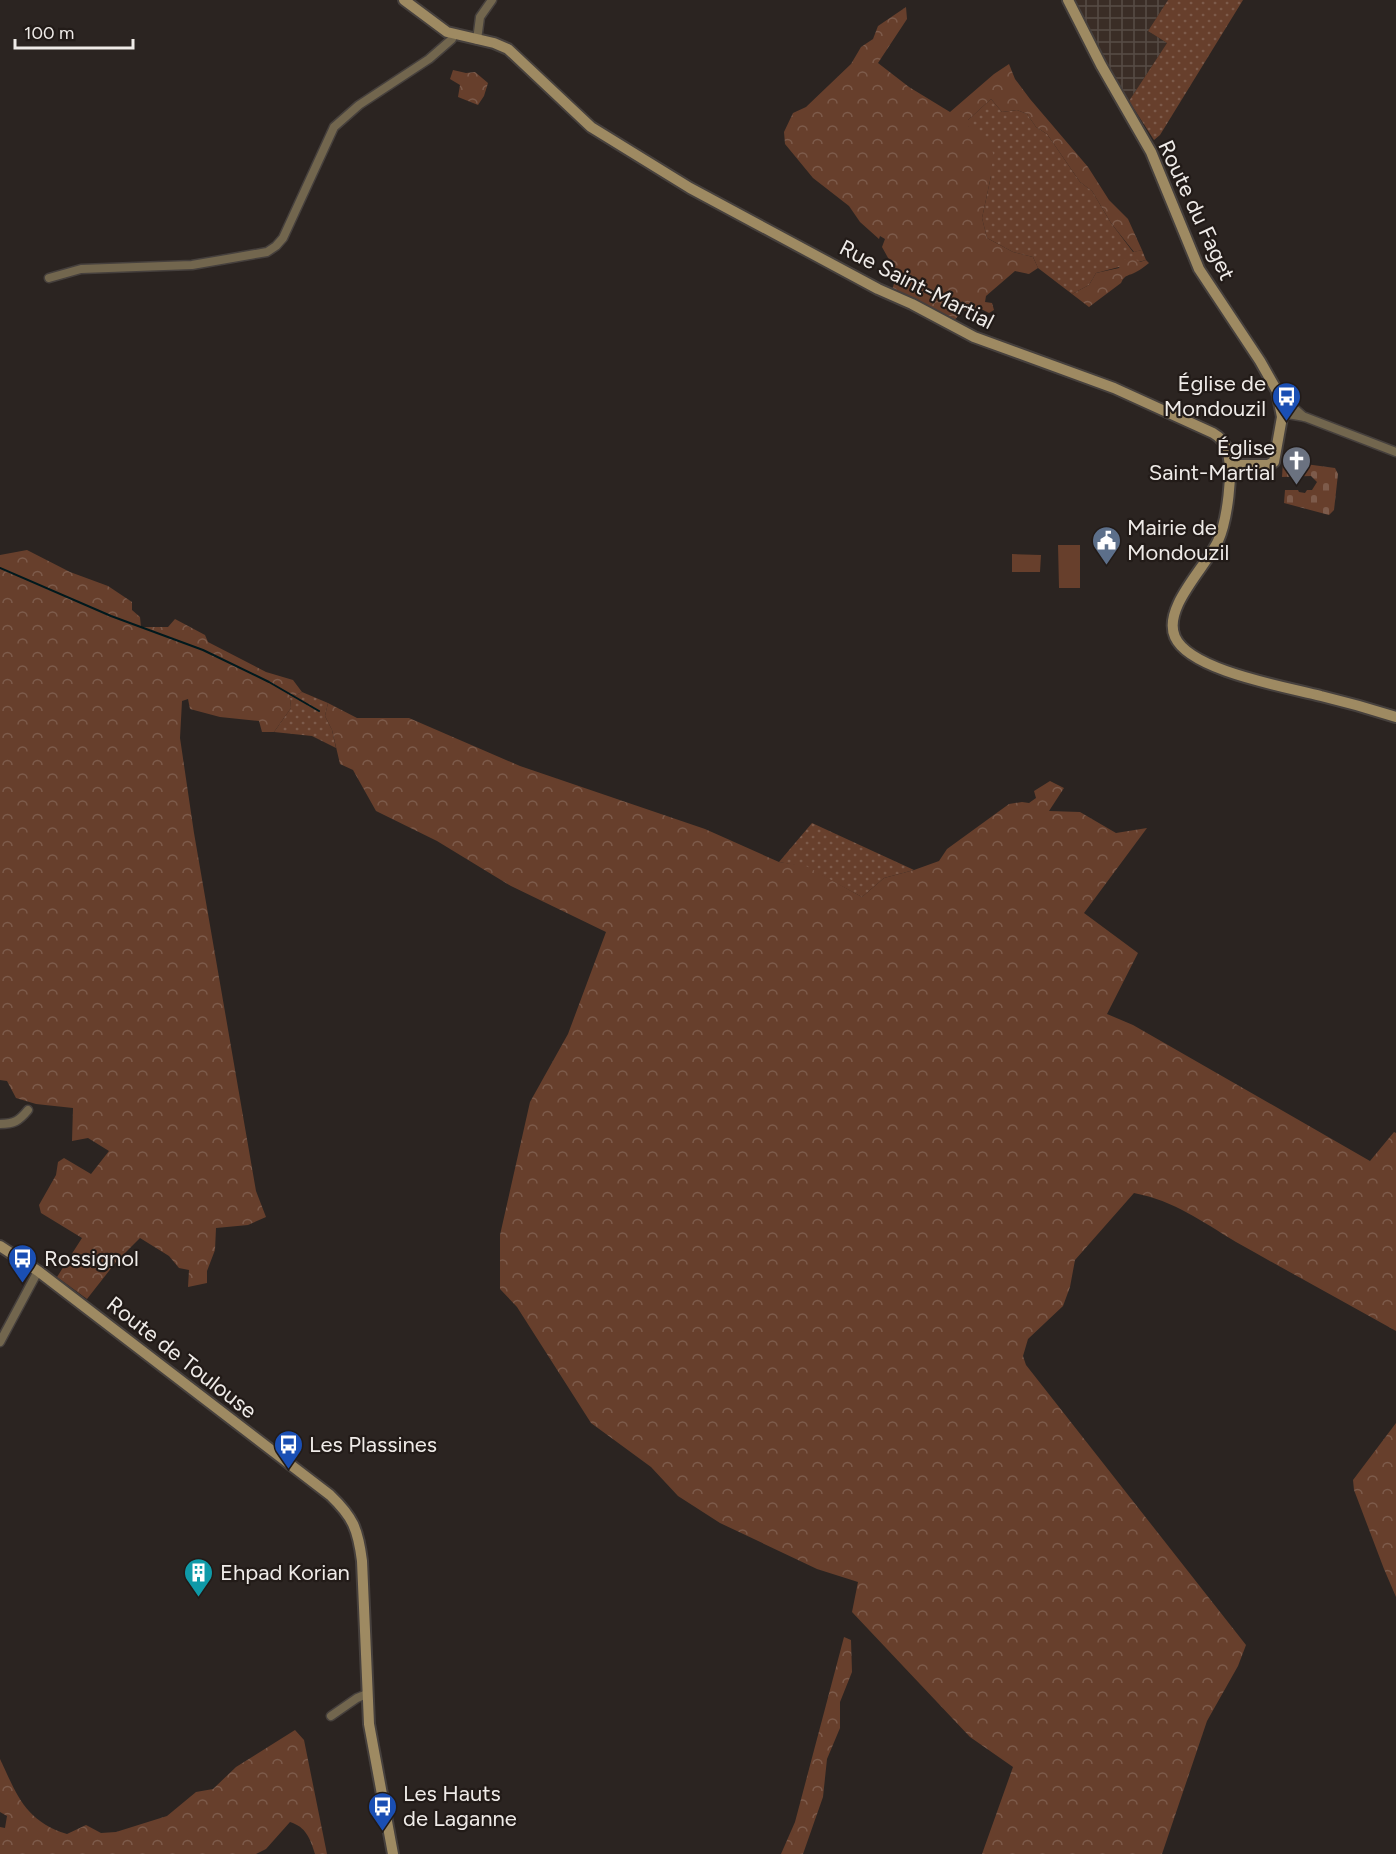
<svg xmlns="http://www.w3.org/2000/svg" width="1396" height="1854" viewBox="0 0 1396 1854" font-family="Figtree,sans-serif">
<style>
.industrial{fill:url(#industrial-grid)}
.grass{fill:url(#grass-dots)}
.forest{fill:url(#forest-crowns)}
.cemetery{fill:url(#cemetery-stones)}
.garden{fill:#673f2c}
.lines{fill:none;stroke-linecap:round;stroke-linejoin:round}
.stream{stroke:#00191d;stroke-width:2}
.street-casing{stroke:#46403d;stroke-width:11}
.secondary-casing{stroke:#46403d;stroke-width:14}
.street{stroke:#72664e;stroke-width:8}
.secondary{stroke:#9e8a62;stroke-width:10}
.labels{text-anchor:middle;stroke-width:4.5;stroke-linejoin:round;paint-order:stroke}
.street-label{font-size:22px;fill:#efebe8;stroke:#221b18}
.poi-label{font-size:22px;fill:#efebe8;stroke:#221b18;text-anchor:start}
</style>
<defs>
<pattern id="industrial-grid" width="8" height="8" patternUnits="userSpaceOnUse" patternTransform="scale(1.5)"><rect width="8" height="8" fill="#3a2d26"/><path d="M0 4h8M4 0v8" fill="none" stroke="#574c46"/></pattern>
<pattern id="grass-dots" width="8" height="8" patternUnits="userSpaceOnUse" patternTransform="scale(1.5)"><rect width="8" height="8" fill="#673f2c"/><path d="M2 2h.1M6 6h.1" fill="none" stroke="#7d5b4b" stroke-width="1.8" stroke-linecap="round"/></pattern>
<pattern id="forest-crowns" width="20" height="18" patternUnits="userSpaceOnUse" patternTransform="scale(1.5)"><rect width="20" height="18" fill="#673f2c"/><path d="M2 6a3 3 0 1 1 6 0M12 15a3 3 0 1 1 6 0" fill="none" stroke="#7d5b4b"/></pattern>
<pattern id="cemetery-stones" width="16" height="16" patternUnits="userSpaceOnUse" patternTransform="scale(1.5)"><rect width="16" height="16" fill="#673f2c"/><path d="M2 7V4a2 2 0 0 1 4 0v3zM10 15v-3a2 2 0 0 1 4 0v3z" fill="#7d5b4b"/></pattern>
</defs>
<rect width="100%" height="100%" fill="#2b2421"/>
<path class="industrial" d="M1074 0H1168L1148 31 1167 43 1129 101 1100 53Z"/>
<path class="grass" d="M1168 0H1243L1160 135 1154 140 1129 101 1167 43 1148 31Z
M991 99 1002 112 1017 110 1027 114 1036 127 1047 134 1080 182 1092 191 1111 223 1133 252 1142 250 1146 260 1096 273 1089 285 1072 294 1038 268 1033 257 1013 252 987 238 982 218 991 176 968 126V120Z
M302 692 328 703 325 716 332 730 336 748 312 736 274 732 291 708 290 698Z
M812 823 914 870 884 878 862 897 806 867 779 862Z"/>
<path class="forest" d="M906 7 907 19 878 63 909 87 950 112 994 74 1009 64 1015 79 1030 99 1088 167 1109 200 1128 219 1142 250 1134 252 1111 223 1092 191 1080 182 1047 134 1036 127 1027 114 1017 110 1002 112 991 99 968 120V126L985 136 993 153 991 176 982 218 987 238 1013 252 1033 257 1038 268 1029 274 1015 271 986 296 985 302 992 303 994 310 989 313 981 309 975 313 963 310 953 322 892 290 897 274 882 247 885 239 880 236 879 239 860 222 849 206 813 178 785 144 784 132 793 113 806 107 851 64 861 47 873 39 878 26Z
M453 70 466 73 475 72 488 83 484 96 478 105 458 97 460 85 450 79Z
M1133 258 1140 262 1146 260 1149 263C1145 266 1140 270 1136 272 1129 276 1125 274 1121 283L1089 307 1072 294 1089 285 1096 273 1119 268 1122 260Z
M27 550 70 572 108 586 132 602V610L140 617 141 627H168L175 619 205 635 208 642 266 672 293 680 302 692 290 698 291 708 274 732H262L259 721 220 717 190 709 188 699 182 701 180 738 194 833 256 1191 266 1217 248 1225 216 1228 215 1250 207 1271V1283L188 1287 189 1270 179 1268 169 1256 140 1238 116 1262 87 1299 57 1277 82 1238 41 1213 39 1205 56 1175 58 1162 64 1158 91 1174 109 1151 88 1138 72 1141 73 1108 36 1104 16 1098 7 1081 0 1080V555Z
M328 703 357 718H409L520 766 705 829 779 862 806 866 862 897 884 878 914 870 939 861 947 849 1009 804 1022 802 1029 803 1036 798 1034 791 1050 781 1064 788 1049 811 1080 812 1116 833 1147 828 1084 913 1138 953 1107 1014 1133 1025 1370 1161 1394 1132 1396 1133V1331C1343 1301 1289 1272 1236 1242 1201 1221 1175 1201 1134 1193L1075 1260 1070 1287 1063 1306 1028 1339 1023 1356 1026 1365 1246 1645 1238 1666 1207 1721 1162 1854H982L1013 1767 970 1737 852 1612 858 1582 817 1569 720 1523 678 1496 651 1467 591 1423 517 1307 500 1289V1235L530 1102 568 1034 606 932 511 886 437 841 376 811 353 770 340 764 332 730 325 716Z
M1396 1423V1597L1384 1569 1354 1490 1353 1480Z
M844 1637 851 1640 852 1672 840 1702V1728L827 1759 823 1797 803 1854H781L795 1822Z
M295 1730 304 1740 327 1854H315C310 1838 306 1827 290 1822L266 1849 256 1854H0V1827L5 1828 7 1816 0 1812V1759C17 1795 25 1821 67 1834L86 1825 101 1833 116 1832 167 1816 196 1792 213 1789 236 1767Z"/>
<path class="cemetery" d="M1283 461 1335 468 1338 474 1334 510 1329 515 1284 503 1285 490H1298L1299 492 1305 493 1307 490H1312L1317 482 1311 476 1282 477Z"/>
<path class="garden" d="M1058 545H1080V588H1059Z
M1012 554 1041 555 1040 572H1012Z"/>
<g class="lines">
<path class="stream" d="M0 568 111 616 203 650 269 682 319 711"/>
<defs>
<path id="street" d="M477 40 480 17 492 0
M49 278 81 269 192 265 267 252 276 246 283 238 334 127 359 105 429 59 452 39 453 35
M1281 406 1296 410 1304 417
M1282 413 1305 417 1396 452
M0 1124C14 1124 19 1121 28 1110
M0 1342 38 1271
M331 1716 357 1698 367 1694"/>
<path id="secondary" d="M404 0 447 32 494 43 508 49 591 127 690 188 878 289 912 304 974 337 1114 388 1213 433C1220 437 1225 443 1227 450 1234 471 1227 521 1218 541 1206 567 1162 608 1175 637 1190 671 1287 687 1321 696 1346 702 1371 709 1396 717
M1068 0 1101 65 1151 152 1199 269 1260 361 1277 391 1282 417 1274 462 1268 465H1229
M0 1246 38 1271 330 1495C353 1517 358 1529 362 1561L369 1724 393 1854"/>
</defs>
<use href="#street" class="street-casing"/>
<use href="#secondary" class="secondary-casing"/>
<use href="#street" class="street"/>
<use href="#secondary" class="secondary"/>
</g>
<defs>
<symbol id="bus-pin" viewBox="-11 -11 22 30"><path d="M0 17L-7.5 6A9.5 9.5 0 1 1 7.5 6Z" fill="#1a4fb4" stroke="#221b18"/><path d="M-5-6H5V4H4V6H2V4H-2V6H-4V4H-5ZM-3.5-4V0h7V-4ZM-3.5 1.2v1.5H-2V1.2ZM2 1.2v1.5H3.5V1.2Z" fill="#fff"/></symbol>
<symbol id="church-pin" viewBox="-11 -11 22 30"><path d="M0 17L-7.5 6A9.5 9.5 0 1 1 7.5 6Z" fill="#6b7280" stroke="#221b18"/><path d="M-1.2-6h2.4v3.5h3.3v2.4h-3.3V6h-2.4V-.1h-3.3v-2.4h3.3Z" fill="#fff"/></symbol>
<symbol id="civic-pin" viewBox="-11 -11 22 30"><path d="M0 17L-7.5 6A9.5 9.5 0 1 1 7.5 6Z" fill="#5c6f8a" stroke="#221b18"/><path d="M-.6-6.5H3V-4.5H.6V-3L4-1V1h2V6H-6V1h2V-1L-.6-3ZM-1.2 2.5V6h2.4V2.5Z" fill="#fff"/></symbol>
<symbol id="building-pin" viewBox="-11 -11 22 30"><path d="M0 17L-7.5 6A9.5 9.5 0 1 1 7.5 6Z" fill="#0f9aa8" stroke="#221b18"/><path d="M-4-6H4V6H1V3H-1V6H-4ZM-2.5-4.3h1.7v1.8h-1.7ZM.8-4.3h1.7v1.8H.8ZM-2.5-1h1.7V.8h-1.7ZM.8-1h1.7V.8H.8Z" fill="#fff"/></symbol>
</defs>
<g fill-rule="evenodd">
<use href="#bus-pin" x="1270" y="380" width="33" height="45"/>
<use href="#church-pin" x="1280" y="444" width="33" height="45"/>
<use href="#civic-pin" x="1090" y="524" width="33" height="45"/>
<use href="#bus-pin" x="6" y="1242" width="33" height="45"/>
<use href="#bus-pin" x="272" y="1428" width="33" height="45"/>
<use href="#building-pin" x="182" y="1556" width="33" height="45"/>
<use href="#bus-pin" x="366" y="1790" width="33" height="45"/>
</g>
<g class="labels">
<g class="street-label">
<text transform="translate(1197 210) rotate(65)" y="8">Route du Faget</text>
<text transform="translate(917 284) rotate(27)" y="8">Rue Saint-Martial</text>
<text transform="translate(182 1357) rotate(38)" y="8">Route de Toulouse</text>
</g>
<g class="poi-label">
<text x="1266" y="391" text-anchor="end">Église de<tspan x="1266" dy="25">Mondouzil</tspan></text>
<text x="1275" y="455" text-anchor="end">Église<tspan x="1275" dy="25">Saint-Martial</tspan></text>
<text x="1127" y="535">Mairie de<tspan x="1127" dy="25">Mondouzil</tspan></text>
<text x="44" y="1266">Rossignol</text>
<text x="309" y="1452">Les Plassines</text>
<text x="220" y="1580">Ehpad Korian</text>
<text x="403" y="1801">Les Hauts<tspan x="403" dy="25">de Laganne</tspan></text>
</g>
</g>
<path d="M15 39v9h118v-9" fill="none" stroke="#efebe8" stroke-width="3"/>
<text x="24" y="39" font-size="18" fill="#efebe8" stroke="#221b18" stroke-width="4.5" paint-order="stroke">100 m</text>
</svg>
